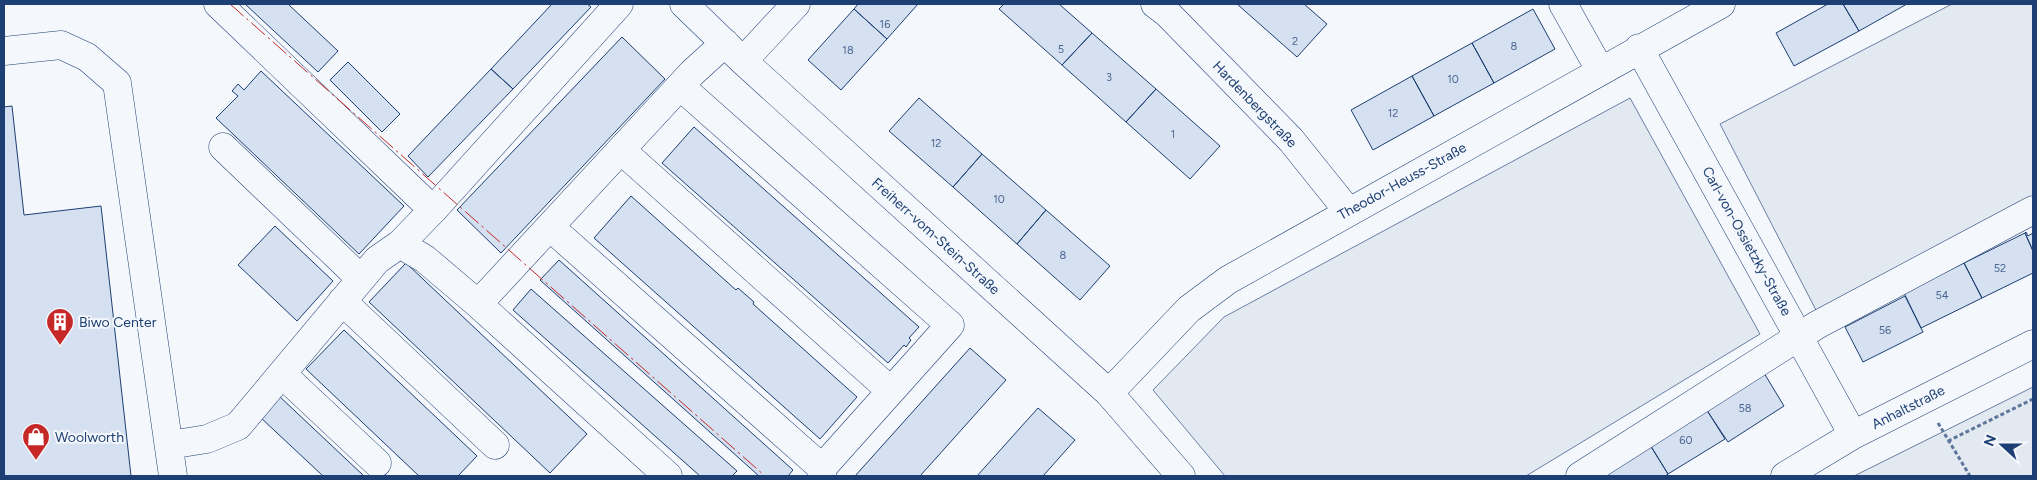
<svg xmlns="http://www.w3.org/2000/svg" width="2037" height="480" viewBox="0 0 2037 480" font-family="Figtree,sans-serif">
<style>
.green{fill:#e3e9f0;stroke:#687fa3}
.building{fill:#d5e0f0;stroke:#1d3f73}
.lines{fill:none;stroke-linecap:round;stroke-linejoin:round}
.minor-casing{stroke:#1d3f73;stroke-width:29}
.path{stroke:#5e769c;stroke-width:3;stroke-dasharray:4 2.5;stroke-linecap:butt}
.minor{stroke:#f4f7fb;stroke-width:28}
.power{stroke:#c62828;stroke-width:1;stroke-dasharray:18 4 2.5 4;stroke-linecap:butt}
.labels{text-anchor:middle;stroke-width:4;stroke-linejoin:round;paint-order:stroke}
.number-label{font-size:11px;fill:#4b6792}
.street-label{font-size:14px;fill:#1d3f73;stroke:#f4f7fb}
.poi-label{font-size:14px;fill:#1d3f73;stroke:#f4f7fb;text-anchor:start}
</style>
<rect width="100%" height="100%" fill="#f4f7fb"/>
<path class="green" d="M1952 4H2033V202L1818 314 1720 124Z
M1630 98 1760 334 1526 476H1225L1153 390 1224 317Z
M2033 387V476H1854Z"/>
<path class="building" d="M245 4H288L338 51 318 72Z
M552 4H587L591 7 513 89 491 69Z
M858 4H918L887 39 854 9Z
M1004 4H1059L1092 33 1062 65 999 9Z
M1237 4H1304L1327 24 1297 57Z
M1828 4H1843L1859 31 1794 66 1776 33Z
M1843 4H1907L1859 31Z
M854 9 887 39 841 90 808 60Z
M1533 9 1555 49 1494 83 1472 43Z
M1092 33 1156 89 1126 122 1062 65Z
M622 37 665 79 501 253 457 210Z
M1472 43 1494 83 1434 116 1412 76Z
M348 62 400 114 382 132 330 80Z
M491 69 513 89 428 177 408 156Z
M261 71 404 206 359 254 216 118 238 96 232 91 238 84 244 90Z
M1412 76 1434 116 1373 150 1351 110Z
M1156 89 1220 146 1190 179 1126 122Z
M919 98 982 154 953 187 889 131Z
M12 106 24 215 101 206 131 476H4V107Z
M694 127 919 327 909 338 911 340 906 347 904 345 888 363 662 163Z
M982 154 1046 210 1017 244 953 187Z
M631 196 736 290 738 288 754 302 753 304 857 397 820 439 594 238Z
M1046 210 1110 266 1080 300 1017 244Z
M275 226 333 281 297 321 238 265Z
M2026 232 2028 236 2033 233V251L2025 233Z
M2025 233 2033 251V273L1982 298 1964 263Z
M559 260 793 470 788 476H759L540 280Z
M406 263 587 434 550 473 369 302Z
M1964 263 1982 298 1921 328 1904 293Z
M531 289 737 471 732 476H700L513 310Z
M1905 296 1923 332 1863 362 1845 327Z
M344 330 477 456 458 476H419L306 369Z
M970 348 1006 380 920 476H855Z
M1764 373 1784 406 1728 442 1706 409Z
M279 396 364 476H323L260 417Z
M1703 404 1725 439 1668 474 1647 440Z
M1038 408 1075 440 1043 476H977Z
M1647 440 1668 474 1665 476H1590Z"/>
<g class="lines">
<defs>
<path id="minor" d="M218 4 433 210
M684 4 743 61 1109 393 1181 476
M1155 4 1168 14 1291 140 1348 211
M1563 4 1600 70
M1639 48 1853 435
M4 51 61 45 87 57 117 83 173 476
M743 61 796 4
M680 86 950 325 822 468V476
M223 147 361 279
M621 150 891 391
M550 227 822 468
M400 244 433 210 619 4
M342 301 495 445
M282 374 377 463
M1109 393 1189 309 1228 280 1721 4
M169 445 207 439 238 426 377 260 400 244 425 259 478 304
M668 476 478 304 692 73 725 43
M1580 476 1817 325 2033 210
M1785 476 1853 435 2033 344"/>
</defs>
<use href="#minor" class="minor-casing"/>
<path class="path" d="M1938 423 1970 476
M1948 441 2033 399"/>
<use href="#minor" class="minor"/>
<path class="power" d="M230 4 765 476"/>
</g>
<defs>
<symbol id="building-pin" viewBox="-11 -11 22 30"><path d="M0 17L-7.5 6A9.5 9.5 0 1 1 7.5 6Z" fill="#c62828" stroke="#f4f7fb"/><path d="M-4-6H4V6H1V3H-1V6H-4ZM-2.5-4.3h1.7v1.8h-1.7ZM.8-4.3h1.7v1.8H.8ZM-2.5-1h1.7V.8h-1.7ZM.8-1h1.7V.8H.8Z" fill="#fff"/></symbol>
<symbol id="shop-pin" viewBox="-11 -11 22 30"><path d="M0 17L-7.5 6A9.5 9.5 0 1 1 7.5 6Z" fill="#c62828" stroke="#f4f7fb"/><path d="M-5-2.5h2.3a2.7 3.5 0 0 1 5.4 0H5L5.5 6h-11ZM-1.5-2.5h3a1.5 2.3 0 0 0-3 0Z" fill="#fff"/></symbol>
</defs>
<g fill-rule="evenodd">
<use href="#building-pin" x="44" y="306" width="32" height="43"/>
<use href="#shop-pin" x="20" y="421" width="32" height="43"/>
</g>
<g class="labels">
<g class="number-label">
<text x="885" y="28">16</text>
<text x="1295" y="45">2</text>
<text x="1514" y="50">8</text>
<text x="1061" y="53">5</text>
<text x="848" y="54">18</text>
<text x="1109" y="81">3</text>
<text x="1453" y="83">10</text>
<text x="1393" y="117">12</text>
<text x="1173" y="138">1</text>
<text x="936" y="147">12</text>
<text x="999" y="203">10</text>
<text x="1063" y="259">8</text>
<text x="2000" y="272">52</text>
<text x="1942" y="299">54</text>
<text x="1885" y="334">56</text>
<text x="1745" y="412">58</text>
<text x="1686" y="444">60</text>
</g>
<g class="street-label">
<text transform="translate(1255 104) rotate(46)" y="5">Hardenbergstraße</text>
<text transform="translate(1402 181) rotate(-29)" y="5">Theodor-Heuss-Straße</text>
<text transform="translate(936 236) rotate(42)" y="5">Freiherr-vom-Stein-Straße</text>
<text transform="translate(1747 241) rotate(61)" y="5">Carl-von-Ossietzky-Straße</text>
<text transform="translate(1908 407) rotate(-27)" y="5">Anhaltstraße</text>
</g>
<g class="poi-label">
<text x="79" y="327">Biwo Center</text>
<text x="55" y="442">Woolworth</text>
</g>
</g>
<rect width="2037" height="480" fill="none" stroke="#1d3f73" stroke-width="10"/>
<g transform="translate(2002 445) rotate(291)" stroke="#f4f7fb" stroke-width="4" paint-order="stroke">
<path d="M0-4L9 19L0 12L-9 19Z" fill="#1d3f73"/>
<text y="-8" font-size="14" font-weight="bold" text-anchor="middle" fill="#1d3f73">N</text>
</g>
</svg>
